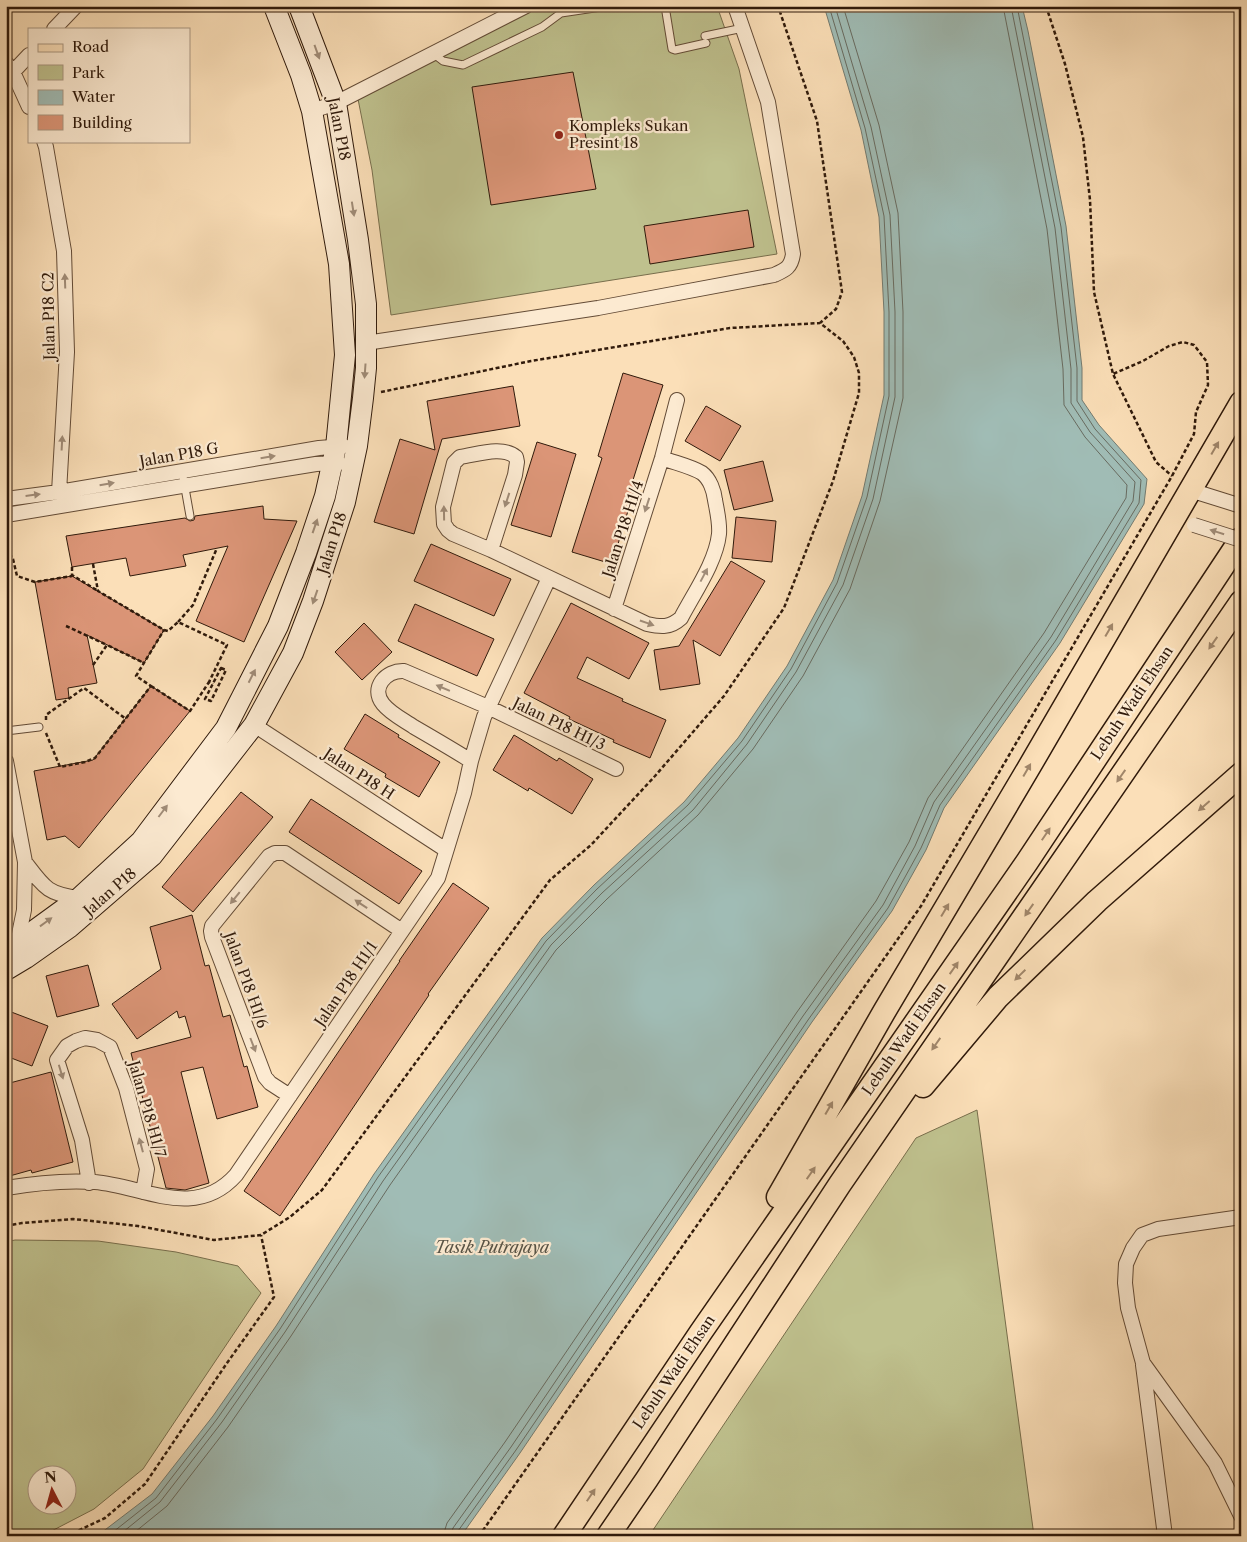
<svg xmlns="http://www.w3.org/2000/svg" width="1247" height="1542" viewBox="0 0 1247 1542" font-family="'Libre Caslon Text',serif">
<style>
.green{fill:#bfc18e;stroke:#786e4c;fill-rule:evenodd}
.water{fill:#a0bcb5;stroke:#737b71}
.lines{fill:none;stroke-linecap:round;stroke-linejoin:round}
.shore{stroke:#686b60;stroke-width:1}
.building{fill:#db9577;stroke:#301a0b}
.lane-casing{stroke:#634b36;stroke-width:9}
.street-casing{stroke:#634b36;stroke-width:16}
.secondary-casing{stroke:#301a0b;stroke-width:22}
.primary-casing{stroke:#301a0b;stroke-width:25}
.path{stroke:#301a0b;stroke-width:2.5;stroke-dasharray:4 2.5;stroke-linecap:butt}
.lane{stroke:#fcead1;stroke-width:7}
.street{stroke:#fcead1;stroke-width:14}
.secondary{stroke:#fcead1;stroke-width:20}
.primary{stroke:#fbdfb8;stroke-width:22}
.street-bridge-casing{stroke:#634b36;stroke-width:16;stroke-linecap:butt}
.street-bridge{stroke:#fcead1;stroke-width:14}
.oneway{fill:#a08c78}
.oneway2{fill:#a0866a}
.poi-dot{fill:#8f2418;stroke:#fcead1;stroke-width:2}
.labels{text-anchor:middle;stroke-width:4.5;stroke-linejoin:round;paint-order:stroke}
.poi-label{font-size:15px;fill:#301a0b;stroke:#fcead1;text-anchor:start}
.street-label{font-size:15px;fill:#301a0b;stroke:#fcead1}
.water-label{font-size:16px;font-style:italic;fill:#575346;stroke:#fcead1}
</style>
<rect width="100%" height="100%" fill="#fbdfb8"/>
<filter id="stains"><feTurbulence type="fractalNoise" baseFrequency=".004" numOctaves="4"/><feColorMatrix values="0 0 0 0 .2 0 0 0 0 .09 0 0 0 0 .02 0 0 0 .5 -.17"/></filter>
<radialGradient id="worn" r=".72"><stop offset=".6" stop-color="#630" stop-opacity="0"/><stop offset="1" stop-color="#630" stop-opacity=".3"/></radialGradient>
<path class="green" d="M534 6H717L739 69 777 254 391 315 372 170 358 99Z
M977 1110 1034 1536H649L916 1138Z
M15 1240 98 1241 176 1252 238 1266 261 1293 143 1469 94 1509 42 1536H6V1242ZM38 1474H68V1504H38Z"/>
<path class="water" d="M824 6H1022L1028 31 1066 226 1082 368V400L1099 425 1147 479 1144 504 1060 643 944 808 926 850 892 911 812 1022 520 1453 461 1536H97L152 1494 213 1416 276 1326 374 1174 542 938 594 885 684 802 738 738 787 666 833 580 862 496 884 395V312L879 217 861 130Z"/>
<g class="lines">
<path class="shore" d="M108 1536 156 1498 217 1419 280 1329 378 1177 546 941 597 889 688 805 742 741 791 669 837 583 867 497 889 396V312L884 216 865 128 829 6
M118 1536 160 1502 222 1422 285 1332 383 1181 551 945 602 893 693 810 747 744 796 672 843 585 873 499 895 397V312L890 215 871 127 835 6
M130 1536 167 1506 228 1427 291 1336 390 1185 556 950 607 899 698 815 753 749 803 676 850 589 880 501 903 398V312L898 213 879 125 843 6
M443 1536 447 1523 505 1442 797 1012 876 901 909 842 928 798 1044 633 1126 498 1127 485 1085 437 1064 405 1063 369 1047 229 1003 6
M451 1536 453 1528 511 1447 803 1016 883 905 915 846 934 802 1051 637 1133 501 1135 482 1090 432 1071 403V369L1055 228 1011 6
M457 1536 458 1531 516 1450 808 1020 888 908 921 848 940 805 1056 640 1139 503 1141 480 1095 429 1077 401V368L1061 227 1017 6"/>
</g>
<path class="building" d="M573 72 596 189 491 205 472 87Z
M748 210 754 247 650 264 644 226Z
M623 373 663 385 633 480 637 481 612 564 572 552 602 458 598 456Z
M513 386 520 426 442 439 414 534 374 522 400 439 435 450 427 401Z
M706 406 741 426 720 461 685 441Z
M537 442 576 454 551 537 511 525Z
M763 461 773 501 734 510 724 470Z
M263 506 264 519 297 521 244 642 196 621 228 546 183 555 186 566 130 576 126 558 72 567 66 536 185 518 190 521 194 520 195 516Z
M736 517 776 521 772 562 732 558Z
M431 544 511 579 494 616 414 581Z
M731 561 765 581 720 656 693 640 700 684 660 690 654 650 679 646Z
M72 576 164 630 144 663 87 635 97 683 68 688 69 698 56 700 35 582Z
M571 603 649 643 629 679 587 657 577 678 623 699 622 701 666 720 650 758 613 742 614 740 569 719 570 717 524 693Z
M415 604 494 639 477 676 398 641Z
M364 623 392 652 362 680 335 652Z
M151 686 190 711 79 848 65 836 47 840 34 771 93 760Z
M365 714 399 735 398 737 440 762 419 797 385 777 386 774 344 749Z
M514 735 557 761 559 758 593 779 572 814 529 788 528 791 493 770Z
M241 792 273 817 193 912 162 887Z
M311 799 422 871 399 904 289 832Z
M453 883 489 908 428 994 429 995 280 1216 244 1191 400 961H399Z
M192 915 205 966 209 965 223 1017 230 1015 244 1067 247 1066 258 1107 217 1119 203 1067 181 1072 209 1183 185 1190 166 1188 131 1053 191 1037 185 1016 179 1018 177 1011 137 1039 112 1004 161 969 150 927Z
M88 965 99 1006 57 1017 46 976Z
M6 1010 48 1026 32 1066 6 1056Z
M51 1072 73 1162 32 1173 31 1170 6 1177V1084Z"/>
<g class="lines">
<defs>
<path id="lane" d="M665 6 672 49 675 50 706 43
M705 36 743 28
M434 54 443 61 463 65 542 27 561 13 608 6
M182 471 190 516
M6 731 39 727"/>
<path id="street" d="M54 29 76 6
M6 63 13 72 29 107
M13 72 29 55
M312 111 336 103 526 6
M44 141 46 147 64 251 67 352 59 492
M366 343 598 308 774 275C785 270 791 268 793 254L768 102 735 6
M1190 490 1241 506
M6 499 59 492 319 448 344 446
M6 515 316 464 339 463
M491 550 515 475 517 462 516 457C502 445 476 455 460 457L454 463 443 507 444 524 448 530 453 534 491 550 647 624C661 627 670 628 681 618 694 593 716 562 719 534 720 523 717 511 715 500 714 491 710 479 702 473 690 466 675 463 662 458
M614 609 662 458 677 400
M254 725 446 850
M6 761 25 862 24 910 17 944
M471 761C452 749 433 738 414 727 404 720 391 714 383 704 370 688 386 670 404 671L488 707 616 769
M25 862C44 887 47 894 79 898
M290 1096 270 1083 265 1077 212 937 211 931 212 926 269 856 275 853H285L402 931
M89 1183 82 1140 57 1060 67 1046 76 1041 85 1038 97 1040 110 1047 126 1088 147 1169 143 1192
M6 1188C35 1183 65 1180 95 1182 143 1186 195 1221 236 1175L438 878 464 793 471 761 484 717 549 578
M1241 1217 1158 1229 1142 1235 1133 1248 1126 1264 1125 1283 1128 1308 1143 1363 1215 1463 1241 1516
M1143 1365 1165 1536"/>
<path id="secondary" d="M6 951 79 898 141 841 226 728 278 626 306 553 325 496 336 447 345 355 339 264 312 111 301 75 274 6
M6 970 26 958 70 927 152 856 254 725 293 653 313 601 345 502 357 446 363 398 366 368V304L358 240 336 103 299 6"/>
<path id="primary" d="M923 1086 998 997 1097 901 1241 774
M778 1197 884 1012 1028 769 1241 403
M564 1536 701 1332 1027 862 1241 539
M608 1536 647 1479 840 1184 1241 602"/>
</defs>
<use href="#lane" class="lane-casing"/>
<use href="#street" class="street-casing"/>
<use href="#secondary" class="secondary-casing"/>
<use href="#primary" class="primary-casing"/>
<path class="path" d="M1046 6 1065 64 1083 137 1090 200 1094 292 1113 374 1156 462 1172 476
M381 392 531 361 730 328 820 323
M6 548 13 559 17 576 35 582 72 576
M93 564 98 591 164 630 168 631 178 622 227 645 209 682 213 684
M72 567V575L98 591
M178 622 193 605 217 548
M66 626 107 645
M93 665 107 645 144 663
M221 668 226 670 211 701 205 699Z
M151 686 190 711 209 682
M46 720V715L84 688 126 719
M46 733 60 767 85 762 95 758 151 686 136 676 164 630
M6 1226 22 1223 73 1219 138 1226 214 1240 261 1235 290 1217 322 1190 550 880 591 845 655 776 724 696 784 608 833 481 859 393V373L854 357 843 341 820 323 836 309 842 292 817 121 778 6
M67 1536 105 1518 145 1484 227 1363 274 1297 261 1235
M479 1536 921 906 1172 476 1194 434 1196 412 1208 385 1207 362 1194 345 1183 342 1169 346 1143 361 1113 374"/>
<use href="#lane" class="lane"/>
<use href="#street" class="street"/>
<use href="#secondary" class="secondary"/>
<use href="#primary" class="primary"/>
<defs>
<path id="street-bridge" d="M1194 525 1241 540"/>
</defs>
<use href="#street-bridge" class="street-bridge-casing"/>
<use href="#street-bridge" class="street-bridge"/>
</g>
<defs><path id="oneway-solid" d="M-6-.8H1V-3.2L6.5 0L1 3.2V.8H-6Z" transform="scale(1.25)"/></defs>
<g class="oneway">
<use href="#oneway-solid" transform="translate(317 52) rotate(70)"/>
<use href="#oneway-solid" transform="translate(353 209) rotate(81)"/>
<use href="#oneway-solid" transform="translate(65 281) rotate(-92)"/>
<use href="#oneway-solid" transform="translate(365 371) rotate(94)"/>
<use href="#oneway-solid" transform="translate(62 443) rotate(-87)"/>
<use href="#oneway-solid" transform="translate(268 457) rotate(-9)"/>
<use href="#oneway-solid" transform="translate(107 484) rotate(-10)"/>
<use href="#oneway-solid" transform="translate(33 495) rotate(-7)"/>
<use href="#oneway-solid" transform="translate(507 500) rotate(108)"/>
<use href="#oneway-solid" transform="translate(647 505) rotate(108)"/>
<use href="#oneway-solid" transform="translate(444 513) rotate(-91)"/>
<use href="#oneway-solid" transform="translate(315 526) rotate(-71)"/>
<use href="#oneway-solid" transform="translate(1217 532) rotate(-162)"/>
<use href="#oneway-solid" transform="translate(704 575) rotate(-62)"/>
<use href="#oneway-solid" transform="translate(315 597) rotate(109)"/>
<use href="#oneway-solid" transform="translate(647 623) rotate(19)"/>
<use href="#oneway-solid" transform="translate(252 676) rotate(-63)"/>
<use href="#oneway-solid" transform="translate(443 688) rotate(-157)"/>
<use href="#oneway-solid" transform="translate(163 811) rotate(-53)"/>
<use href="#oneway-solid" transform="translate(235 898) rotate(129)"/>
<use href="#oneway-solid" transform="translate(361 904) rotate(-146)"/>
<use href="#oneway-solid" transform="translate(46 922) rotate(-36)"/>
<use href="#oneway-solid" transform="translate(253 1045) rotate(69)"/>
<use href="#oneway-solid" transform="translate(61 1072) rotate(73)"/>
<use href="#oneway-solid" transform="translate(141 1145) rotate(-105)"/>
</g>
<g class="oneway2">
<use href="#oneway-solid" transform="translate(1215 448) rotate(-60)"/>
<use href="#oneway-solid" transform="translate(1109 630) rotate(-60)"/>
<use href="#oneway-solid" transform="translate(1213 643) rotate(125)"/>
<use href="#oneway-solid" transform="translate(1027 770) rotate(-60)"/>
<use href="#oneway-solid" transform="translate(1121 776) rotate(125)"/>
<use href="#oneway-solid" transform="translate(1204 806) rotate(139)"/>
<use href="#oneway-solid" transform="translate(1046 834) rotate(-56)"/>
<use href="#oneway-solid" transform="translate(945 910) rotate(-59)"/>
<use href="#oneway-solid" transform="translate(1029 910) rotate(125)"/>
<use href="#oneway-solid" transform="translate(954 968) rotate(-55)"/>
<use href="#oneway-solid" transform="translate(1020 975) rotate(136)"/>
<use href="#oneway-solid" transform="translate(936 1044) rotate(125)"/>
<use href="#oneway-solid" transform="translate(829 1108) rotate(-60)"/>
<use href="#oneway-solid" transform="translate(811 1173) rotate(-55)"/>
<use href="#oneway-solid" transform="translate(591 1495) rotate(-56)"/>
</g>
<circle class="poi-dot" cx="559" cy="135" r="5"/>
<g class="labels">
<g class="poi-label">
<text x="569" y="131">Kompleks Sukan<tspan x="569" dy="17">Presint 18</tspan></text>
</g>
<g class="street-label">
<text transform="translate(339 129) rotate(79)" y="5">Jalan P18</text>
<text transform="translate(49 316) rotate(-91)" y="5">Jalan P18 C2</text>
<text transform="translate(179 455) rotate(-10)" y="5">Jalan P18 G</text>
<text transform="translate(623 529) rotate(-72)" y="5">Jalan P18 H1/4</text>
<text transform="translate(332 543) rotate(-72)" y="5">Jalan P18</text>
<text transform="translate(1132 703) rotate(-56)" y="5">Lebuh Wadi Ehsan</text>
<text transform="translate(559 724) rotate(26)" y="5">Jalan P18 H1/3</text>
<text transform="translate(359 774) rotate(33)" y="5">Jalan P18 H</text>
<text transform="translate(110 892) rotate(-41)" y="5">Jalan P18</text>
<text transform="translate(246 980) rotate(70)" y="5">Jalan P18 H1/6</text>
<text transform="translate(346 984) rotate(-56)" y="5">Jalan P18 H1/1</text>
<text transform="translate(904 1039) rotate(-55)" y="5">Lebuh Wadi Ehsan</text>
<text transform="translate(147 1109) rotate(74)" y="5">Jalan P18 H1/7</text>
<text transform="translate(674 1372) rotate(-56)" y="5">Lebuh Wadi Ehsan</text>
</g>
<g class="water-label">
<text x="492" y="1253">Tasik Putrajaya</text>
</g>
</g>
<rect width="1247" height="1542" fill="none" stroke="#fbdfb8" stroke-width="25"/>
<rect x="8" y="8" width="1232" height="1527" fill="none" stroke="#301a0b" stroke-width="2.5"/>
<rect x="12" y="12" width="1222" height="1517" fill="none" stroke="#301a0b"/>
<rect x="28" y="28" width="162" height="115" fill="#fcead1" stroke="#aa9782"/>
<rect x="38" y="44" width="25" height="8" fill="#fbdfb8" stroke="#aa9782"/>
<text x="72" y="52" font-size="15" fill="#301a0b">Road</text>
<rect x="38" y="65" width="25" height="15" fill="#bfc18e" stroke="#aa9782"/>
<text x="72" y="78" font-size="15" fill="#301a0b">Park</text>
<rect x="38" y="90" width="25" height="15" fill="#a0bcb5" stroke="#aa9782"/>
<text x="72" y="102" font-size="15" fill="#301a0b">Water</text>
<rect x="38" y="115" width="25" height="15" fill="#db9577" stroke="#aa9782"/>
<text x="72" y="128" font-size="15" fill="#301a0b">Building</text>
<g transform="translate(52 1490) rotate(354)"><circle r="24" fill="#fcead1" stroke="#aa9782"/>
<path d="M0-4L9 19L0 12L-9 19Z" fill="#8f2418"/>
<text y="-8" font-size="14" font-weight="bold" text-anchor="middle" fill="#301a0b">N</text>
</g>
<rect width="100%" height="100%" filter="url(#stains)"/>
<rect width="100%" height="100%" fill="url(#worn)"/>
</svg>
